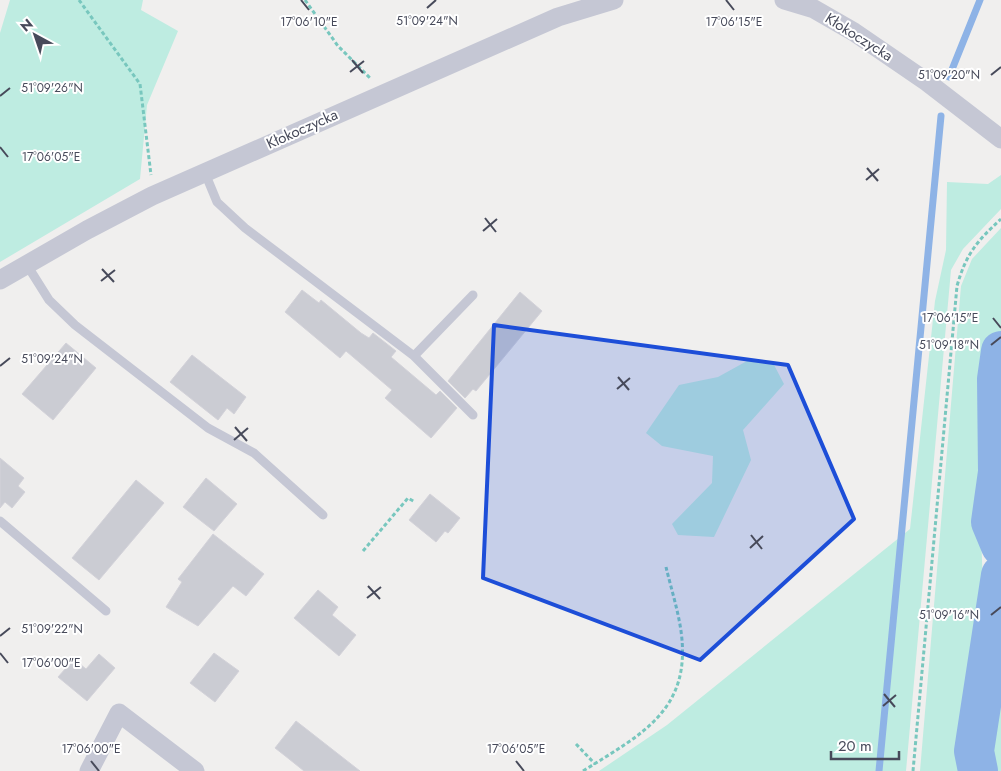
<svg xmlns="http://www.w3.org/2000/svg" width="1001" height="771" viewBox="0 0 1001 771" font-family="Jost,sans-serif">
<style>
.green{fill:#beece1}
.lines{fill:none;stroke-linecap:round;stroke-linejoin:round}
.stream{stroke:#8eb3e6;stroke-width:7}
.river{stroke:#8eb3e6;stroke-width:40}
.building{fill:#cbccd3;stroke:#d3d2d9}
.path{stroke:#78c7be;stroke-width:3;stroke-dasharray:4 2.5;stroke-linecap:butt}
.service{stroke:#c5c7d4;stroke-width:9}
.minor{stroke:#c5c7d4;stroke-width:19}
.marked{fill:#1d4ed8;fill-opacity:0.2;stroke:#1d4ed8;stroke-width:4;stroke-linejoin:round}
.ticks{fill:none;stroke:#474a5a;stroke-width:2}
.labels{text-anchor:middle;stroke-width:4;stroke-linejoin:round;paint-order:stroke}
.street-label{font-size:15px;fill:#474a5a;stroke:#fff}
.ticks-label{font-size:12px;text-anchor:middle;fill:#474a5a;stroke:#fff;stroke-width:4;stroke-linejoin:round;paint-order:stroke}
</style>
<rect width="100%" height="100%" fill="#f0efee"/>
<path class="green" d="M10 0H143L141 10 178 31 147 105 140 179 0 262V33Z
M1001 175V209L963 249 951 270 906 771H599L667 725 910 529 935 301 946 250 947 182 988 184Z
M1001 228V407L989 405 980 504 983 588 961 749 962 771H920L961 286 972 259Z
M747 361 773 363 784 384 743 430 751 460 714 537 678 535 672 524 712 483 713 456 662 446 646 433 679 385 718 377Z
M1001 662V771H988Z"/>
<g class="lines">
<path class="stream" d="M949 77 980 0
M879 771 941 116"/>
<path class="river" d="M1001 351 997 379 998 472 991 522 1001 546
M978 771 974 751 1001 575"/>
</g>
<path class="building" d="M302 290 319 303 321 300 361 333 369 338 373 333 396 351 391 357 436 395 440 391 457 408 431 438 385 398 392 390 346 351 340 358 285 312Z
M520 292 542 311 476 391 473 389 465 398 448 381Z
M66 343 96 368 53 420 22 394Z
M192 355 246 397 234 414 227 408 218 420 170 382Z
M0 458 24 478 18 486 25 492 12 508 5 502 0 508Z
M206 478 237 504 214 531 183 507Z
M136 480 164 503 99 580 72 558Z
M430 494 460 518 448 533 445 531 436 542 409 520Z
M213 534 264 574 246 596 233 586 198 626 166 607 182 582 178 579Z
M318 590 338 607 332 615 356 635 339 656 294 618Z
M214 653 239 671 215 702 190 683Z
M99 654 115 668 87 701 58 677 74 659 86 669Z
M296 721 305 728 360 771H304L284 755 275 748Z"/>
<g class="lines">
<path class="path" d="M79 0 140 84 151 175
M305 0 338 46 370 78
M363 551 408 498 415 502
M576 744 595 764
M583 771C642 734 692 710 681 631 678 610 671 588 666 567
M913 771 957 286C966 254 977 241 1001 219"/>
<path class="service" d="M205 173 217 202 245 228 414 356 473 295
M27 265 49 300 75 325 208 428 254 453 323 515
M414 356 473 415
M0 521 106 611"/>
<path class="minor" d="M784 0 814 9 854 32 927 82 1001 139
M0 280 87 230 152 196 558 17 614 0
M89 771 119 713 195 771"/>
</g>
<path class="marked" d="M494 325 788 365 854 519 700 660 483 578Z"/>
<path class="ticks" d="M301 0 309 10M726 0 734 10M427 8 436 0M352 60 363 73M350 72 364 61M991 75 1001 67M0 96 10 88M0 147 8 157M867 168 878 181M866 180 879 169M485 218 496 232M483 231 497 219M102 269 114 282M101 281 115 270M993 318 1001 328M991 345 1001 337M0 366 10 358M618 377 629 390M617 389 630 378M235 427 247 441M234 440 248 428M751 535 762 549M750 548 763 536M368 586 380 599M367 598 381 587M991 615 1001 607M0 636 10 628M0 653 8 663M884 694 895 707M883 706 896 695M91 761 99 771M516 761 524 771"/>
<g class="labels">
<g class="street-label">
<text transform="translate(859 37) rotate(32)" y="5">Kłokoczycka</text>
<text transform="translate(302 129) rotate(-24)" y="5">Kłokoczycka</text>
</g>
</g>
<g class="ticks-label">
<text x="427" y="25">51°09'24"N</text>
<text x="309" y="26">17°06'10"E</text>
<text x="734" y="26">17°06'15"E</text>
<text x="949" y="79">51°09'20"N</text>
<text x="52" y="92">51°09'26"N</text>
<text x="51" y="161">17°06'05"E</text>
<text x="950" y="322">17°06'15"E</text>
<text x="949" y="349">51°09'18"N</text>
<text x="52" y="363">51°09'24"N</text>
<text x="949" y="619">51°09'16"N</text>
<text x="52" y="633">51°09'22"N</text>
<text x="51" y="667">17°06'00"E</text>
<text x="91" y="753">17°06'00"E</text>
<text x="516" y="753">17°06'05"E</text>
</g>
<g transform="translate(35 35) rotate(320)" stroke="#ffffff" stroke-width="4" paint-order="stroke">
<path d="M0-4L9 19L0 12L-9 19Z" fill="#474a5a"/>
<text y="-8" font-size="14" font-weight="bold" text-anchor="middle" fill="#474a5a">N</text>
</g>
<path d="M831 751v8h68v-8" fill="none" stroke="#474a5a" stroke-width="2.5"/>
<text x="838" y="751" font-size="15" fill="#474a5a" stroke="#ffffff" stroke-width="4" paint-order="stroke">20 m</text>
</svg>
